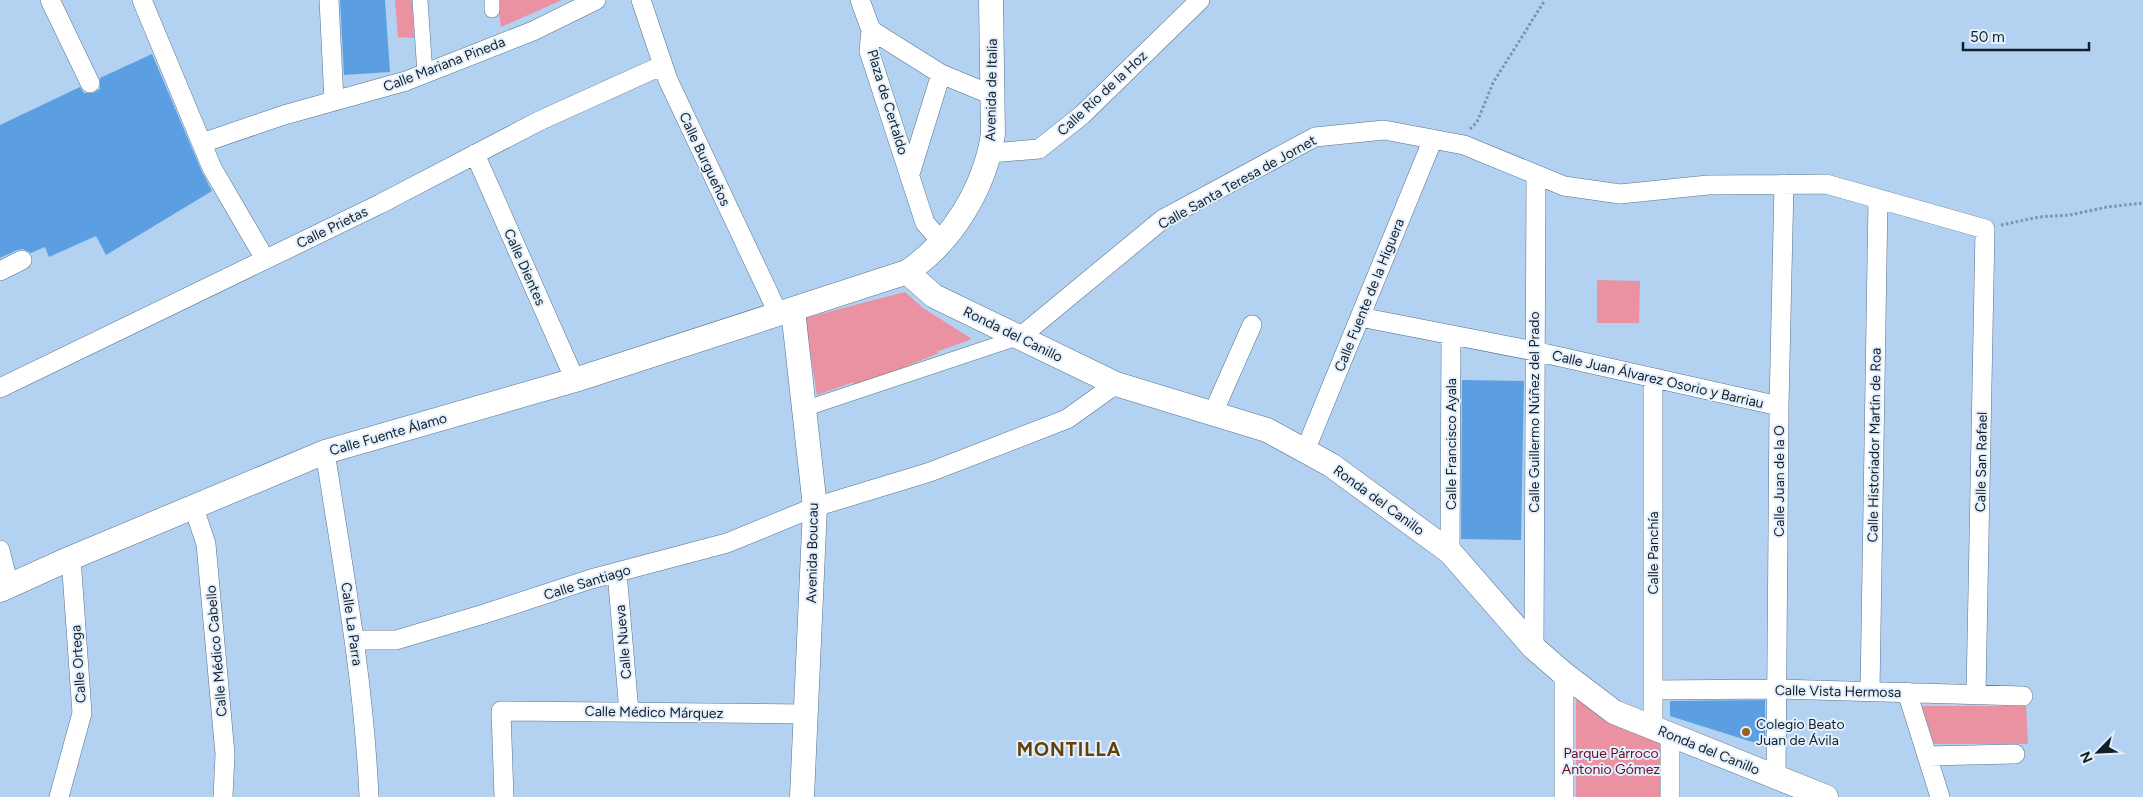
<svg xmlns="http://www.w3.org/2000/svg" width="2143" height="797" viewBox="0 0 2143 797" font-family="Figtree,sans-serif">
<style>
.green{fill:#ea92a1}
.building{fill:#5b9fe2}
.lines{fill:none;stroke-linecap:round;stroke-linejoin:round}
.pedestrian-casing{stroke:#57728e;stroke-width:16}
.minor-casing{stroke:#57728e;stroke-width:20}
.tertiary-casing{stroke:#57728e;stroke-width:25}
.path{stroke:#7c93ac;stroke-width:3;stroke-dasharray:2.5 2.5;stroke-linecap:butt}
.pedestrian{stroke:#fff;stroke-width:15}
.minor{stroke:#fff;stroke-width:19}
.tertiary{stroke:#fff;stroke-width:24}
.poi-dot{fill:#976219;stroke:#e3f0fc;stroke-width:2}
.labels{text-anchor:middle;stroke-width:4;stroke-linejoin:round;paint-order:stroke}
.street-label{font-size:14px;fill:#131e29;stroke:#e3f0fc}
.poi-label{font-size:14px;fill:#131e29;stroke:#e3f0fc;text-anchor:start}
.park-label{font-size:14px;fill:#650c28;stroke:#e3f0fc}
.district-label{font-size:19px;font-weight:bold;letter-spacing:1px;fill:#65400e;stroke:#e3f0fc}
</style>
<rect width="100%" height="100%" fill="#b3d1f0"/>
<path class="green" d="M395 0H412L414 38 398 37Z
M497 0H562L501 27Z
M1597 280 1640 281 1639 323H1597Z
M905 292 923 308 972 339 936 352 939 353 851 389 854 382 817 395 805 318Z
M1576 694 1662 742 1661 797H1576Z
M1922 706H2026L2028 744H1934Z"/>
<path class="building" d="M340 0H385L390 72 344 75Z
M152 54 202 172 212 191 106 255 96 236 49 257 45 247 31 253 23 249 17 250 0 258V125L80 87 84 93H94L100 89V78Z
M1462 380 1524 381 1521 540 1461 539Z
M1765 700V746L1670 716V701Z"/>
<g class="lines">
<defs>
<path id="pedestrian" d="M420 0 425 74
M492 0V10
M804 409 1020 337"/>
<path id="minor" d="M50 0 90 83
M142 0 212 168 265 259
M329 0 334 101
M641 0 668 80 778 313
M860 0 871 30
M202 143 284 115 406 81 533 31 596 0
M990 153 1039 149 1082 115 1200 0
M475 154 575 380
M910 174 941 74
M941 241 925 223 869 51 871 30 941 74 992 95
M0 271 22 260
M1360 317 1534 351 1779 406
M1020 337 1163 219 1315 137 1384 130 1464 145 1564 186 1620 194 1708 185 1826 184 1985 229 1976 694
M1653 378V728
M0 388 380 204 539 121 663 65
M1213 413 1252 325
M1305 451 1433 139
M325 452C343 567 364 681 369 797
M194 508 206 544 225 754 223 797
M0 550 9 586
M1450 552 1451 336
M617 572 629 712
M355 640H396L484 614 591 579 727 543 815 507 930 472 1067 419 1116 384
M1534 648 1536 176
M1564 674V797
M1653 690 1778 689 2023 696
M1870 691 1878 199
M1907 692 1940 797
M1927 756 2015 754
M1776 777 1779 406 1784 184
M59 797 82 713 71 558
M504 797 501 711 806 714
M1670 797V734"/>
<path id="tertiary" d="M907 272 934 296 1116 384 1267 430 1331 465 1450 552 1534 648 1564 674 1614 712 1826 797
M793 310 815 507 802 797
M0 590 71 558 325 452 575 380 907 272C953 241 985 187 993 134L991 0"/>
</defs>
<use href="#pedestrian" class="pedestrian-casing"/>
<use href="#minor" class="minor-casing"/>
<use href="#tertiary" class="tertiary-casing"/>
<path class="path" d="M1470 129 1477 122 1493 83 1545 0
M2001 225 2039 217 2070 215 2107 207 2143 203"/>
<use href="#pedestrian" class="pedestrian"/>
<use href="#minor" class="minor"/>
<use href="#tertiary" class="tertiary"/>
</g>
<circle class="poi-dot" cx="1746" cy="732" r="5"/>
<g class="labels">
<g class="street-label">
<text transform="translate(444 64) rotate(-21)" y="5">Calle Mariana Pineda</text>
<text transform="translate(991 90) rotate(-89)" y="5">Avenida de Italia</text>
<text transform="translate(1102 93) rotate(-43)" y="5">Calle Río de la Hoz</text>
<text transform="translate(888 102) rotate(73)" y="5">Plaza de Certaldo</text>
<text transform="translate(705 159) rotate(65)" y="5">Calle Burgueños</text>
<text transform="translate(1237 182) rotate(-29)" y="5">Calle Santa Teresa de Jornet</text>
<text transform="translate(332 227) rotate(-26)" y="5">Calle Prietas</text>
<text transform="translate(525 267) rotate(66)" y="5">Calle Dientes</text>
<text transform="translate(1369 295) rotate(-68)" y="5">Calle Fuente de la Higuera</text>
<text transform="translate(1013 334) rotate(26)" y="5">Ronda del Canillo</text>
<text transform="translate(1658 379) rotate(13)" y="5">Calle Juan Álvarez Osorio y Barriau</text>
<text transform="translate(1534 412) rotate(-90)" y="5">Calle Guillermo Núñez del Prado</text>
<text transform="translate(388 434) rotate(-16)" y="5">Calle Fuente Álamo</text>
<text transform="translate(1451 444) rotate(-90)" y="5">Calle Francisco Ayala</text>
<text transform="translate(1874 445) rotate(-89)" y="5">Calle Historiador Martín de Roa</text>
<text transform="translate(1981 462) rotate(-89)" y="5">Calle San Rafael</text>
<text transform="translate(1779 481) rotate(-90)" y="5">Calle Juan de la O</text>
<text transform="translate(1379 500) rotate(36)" y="5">Ronda del Canillo</text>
<text transform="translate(812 553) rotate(-89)" y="5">Avenida Boucau</text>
<text transform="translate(1653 553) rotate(-90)" y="5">Calle Panchía</text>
<text transform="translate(587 582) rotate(-17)" y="5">Calle Santiago</text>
<text transform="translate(352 624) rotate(82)" y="5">Calle La Parra</text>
<text transform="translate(623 642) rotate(-95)" y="5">Calle Nueva</text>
<text transform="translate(216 651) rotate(-95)" y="5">Calle Médico Cabello</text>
<text transform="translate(78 664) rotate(-94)" y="5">Calle Ortega</text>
<text transform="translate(1838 691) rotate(1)" y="5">Calle Vista Hermosa</text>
<text transform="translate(654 712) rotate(1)" y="5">Calle Médico Márquez</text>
<text transform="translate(1709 750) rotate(22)" y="5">Ronda del Canillo</text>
</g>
<g class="poi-label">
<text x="1756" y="729">Colegio Beato<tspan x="1756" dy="16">Juan de Ávila</tspan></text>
</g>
<g class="park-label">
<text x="1611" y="758">Parque Párroco<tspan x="1611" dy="16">Antonio Gómez</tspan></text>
</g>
<g class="district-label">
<text x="1069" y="756">MONTILLA</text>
</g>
</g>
<g transform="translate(2098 752) rotate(246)" stroke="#e3f0fc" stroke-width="4" paint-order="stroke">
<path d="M0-4L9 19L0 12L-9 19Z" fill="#131e29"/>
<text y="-8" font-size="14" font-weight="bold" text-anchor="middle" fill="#131e29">N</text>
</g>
<path d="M1963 42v8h126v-8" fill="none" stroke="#131e29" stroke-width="2.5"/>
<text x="1970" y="42" font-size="15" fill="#131e29" stroke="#e3f0fc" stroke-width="4" paint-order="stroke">50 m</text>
</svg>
